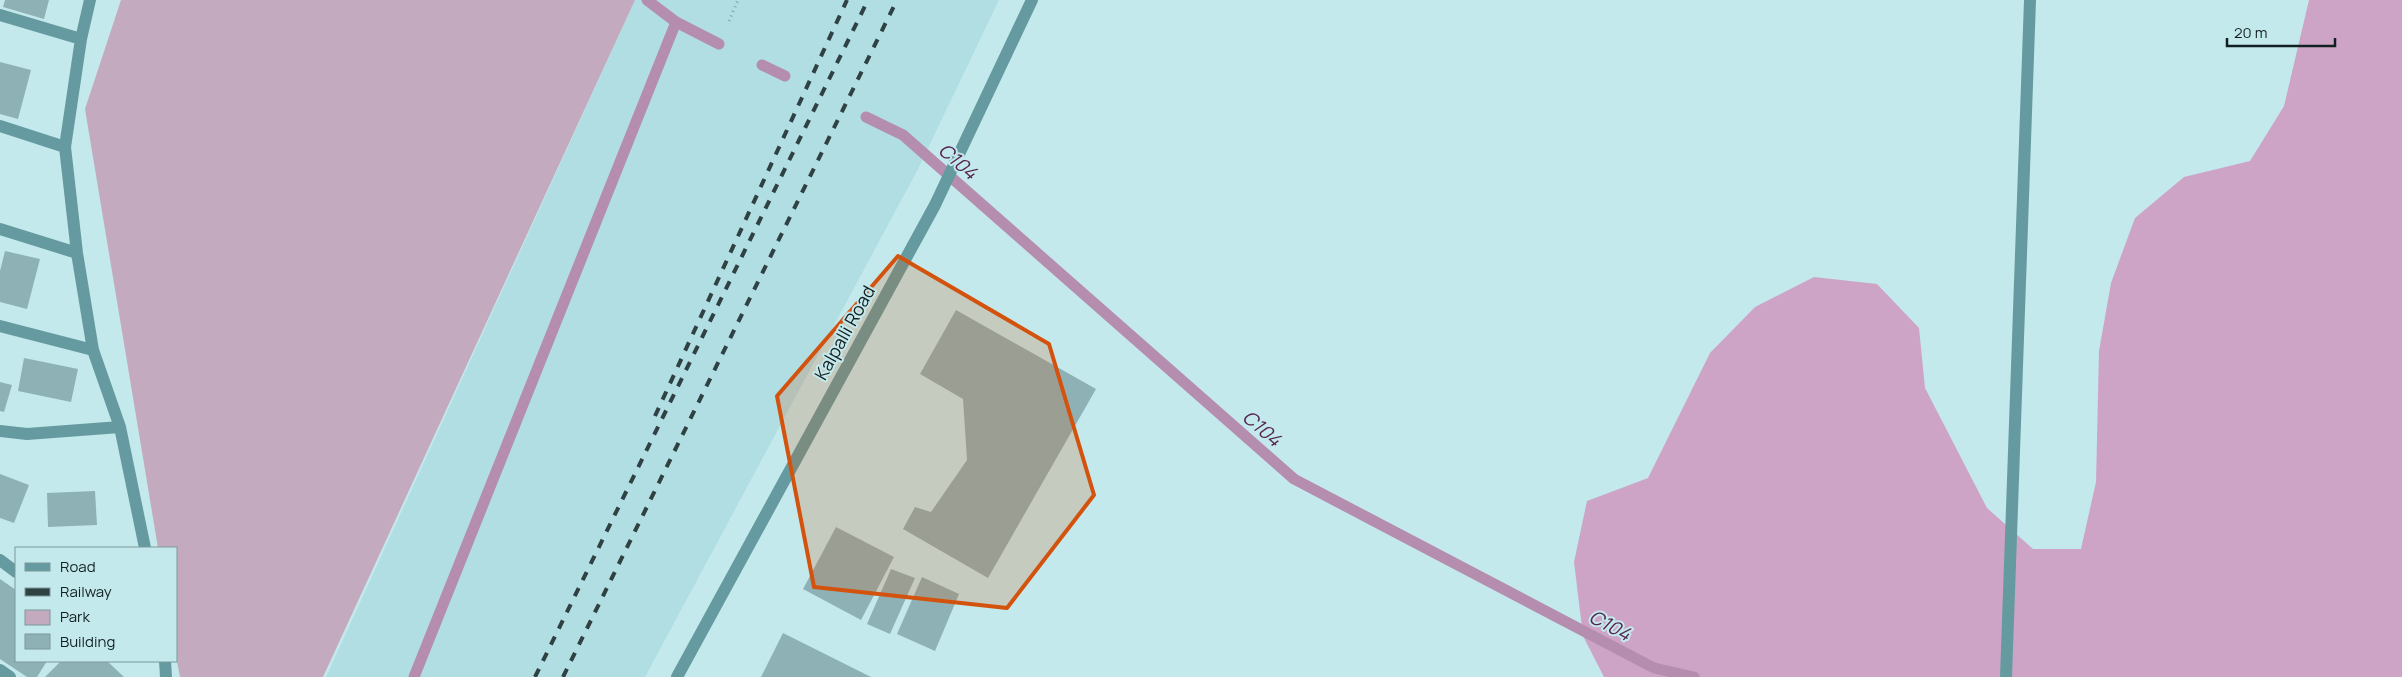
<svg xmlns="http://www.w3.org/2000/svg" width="2402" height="677" viewBox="0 0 2402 677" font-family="Manrope,sans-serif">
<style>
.built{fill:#b0dee3}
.green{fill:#c4aabf}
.forest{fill:#cda4c6}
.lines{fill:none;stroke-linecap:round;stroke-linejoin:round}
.stream{stroke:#b58dae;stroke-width:11}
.building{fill:#8eb1b5}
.path{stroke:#84a1a4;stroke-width:3;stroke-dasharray:1 4;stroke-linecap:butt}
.service{stroke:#659ba0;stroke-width:12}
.minor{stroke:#659ba0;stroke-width:12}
.tertiary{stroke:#659ba0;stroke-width:12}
.rail{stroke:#2f4143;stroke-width:4;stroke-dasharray:9 9;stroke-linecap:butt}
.marked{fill:#d3530e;fill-opacity:0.2;stroke:#d3530e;stroke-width:4;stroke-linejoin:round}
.labels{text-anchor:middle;stroke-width:4;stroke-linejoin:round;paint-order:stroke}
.street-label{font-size:18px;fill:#122022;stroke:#c4e9ec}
.water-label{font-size:19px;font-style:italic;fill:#562450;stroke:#c4e9ec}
</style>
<rect width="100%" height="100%" fill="#c4e9ec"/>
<path class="built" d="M635 0H999L918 169 645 677H326Z"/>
<path class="green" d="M121 0H635L323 677H180L176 656V548H158L85 109Z"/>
<path class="forest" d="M2309 0H2402V677H1604L1583 636 1574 562 1587 501 1648 478 1710 353 1755 307 1814 277 1877 284 1919 328 1925 388 1987 508 2033 549H2081L2096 482 2099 351 2111 283 2135 218 2184 177 2250 161 2284 106Z"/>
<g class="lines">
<path class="stream" d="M647 0 676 22
M762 65 785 76
M866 117 903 135 1294 479 1654 668 1694 677
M414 677 676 22 719 44"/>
</g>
<path class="building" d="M5 0H49L44 19 3 7Z
M0 62 31 70 18 119 0 114Z
M5 251 40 259 27 309 0 302V271Z
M956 310 1096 389 988 578 903 529 915 507 931 512 967 460 963 399 920 374Z
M24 358 78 369 71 402 18 391Z
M0 382 12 385 4 412 0 411Z
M0 474 29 485 14 523 0 518Z
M95 491 97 525 48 527 47 493Z
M836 527 894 557 861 620 803 589Z
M891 569 915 578 890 634 867 624Z
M922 577 959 594 935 651 897 634Z
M0 579 16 590V661H47L37 677H27L0 659Z
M783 633 871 677H761Z
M61 661H107L124 677H45Z"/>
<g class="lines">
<path class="path" d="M729 21 738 0"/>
<path class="service" d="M2006 677 2030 0"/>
<path class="minor" d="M90 0 81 39 65 147 77 253 93 350 120 427 145 548
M0 15 81 39
M0 126 65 147
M0 229 77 253
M0 326 93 350
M0 431 27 434 120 427
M0 560 16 572
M165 661 166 677
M0 670 10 677"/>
<path class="tertiary" d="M677 677 935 205 1032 0"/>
<path class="rail" d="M655 416 847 0
M535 677 868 0
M563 677 897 0"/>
</g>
<path class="marked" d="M898 256 1049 344 1094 495 1007 608 814 587 777 396Z"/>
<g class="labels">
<g class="street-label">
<text transform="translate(845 333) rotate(-61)" y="6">Kalpalli Road</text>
</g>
<g class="water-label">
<text transform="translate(958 161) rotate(41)" y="7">C104</text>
<text transform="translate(1262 428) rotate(41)" y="7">C104</text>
<text transform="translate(1610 625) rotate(28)" y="7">C104</text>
</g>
</g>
<rect x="15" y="547" width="162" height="115" fill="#c4e9ec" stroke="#7d999b"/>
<rect x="25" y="563" width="25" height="8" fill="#659ba0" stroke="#7d999b"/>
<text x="60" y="572" font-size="15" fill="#122022">Road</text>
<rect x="25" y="588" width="25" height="8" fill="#2f4143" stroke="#7d999b"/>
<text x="60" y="597" font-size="15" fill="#122022">Railway</text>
<rect x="25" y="610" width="25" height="15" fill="#c4aabf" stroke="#7d999b"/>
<text x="60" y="622" font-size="15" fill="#122022">Park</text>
<rect x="25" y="634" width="25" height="15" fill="#8eb1b5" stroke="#7d999b"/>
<text x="60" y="647" font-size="15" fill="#122022">Building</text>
<path d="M2227 38v8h108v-8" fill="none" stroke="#122022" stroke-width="2.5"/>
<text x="2234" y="38" font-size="15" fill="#122022" stroke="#c4e9ec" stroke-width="4" paint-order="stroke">20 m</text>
</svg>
